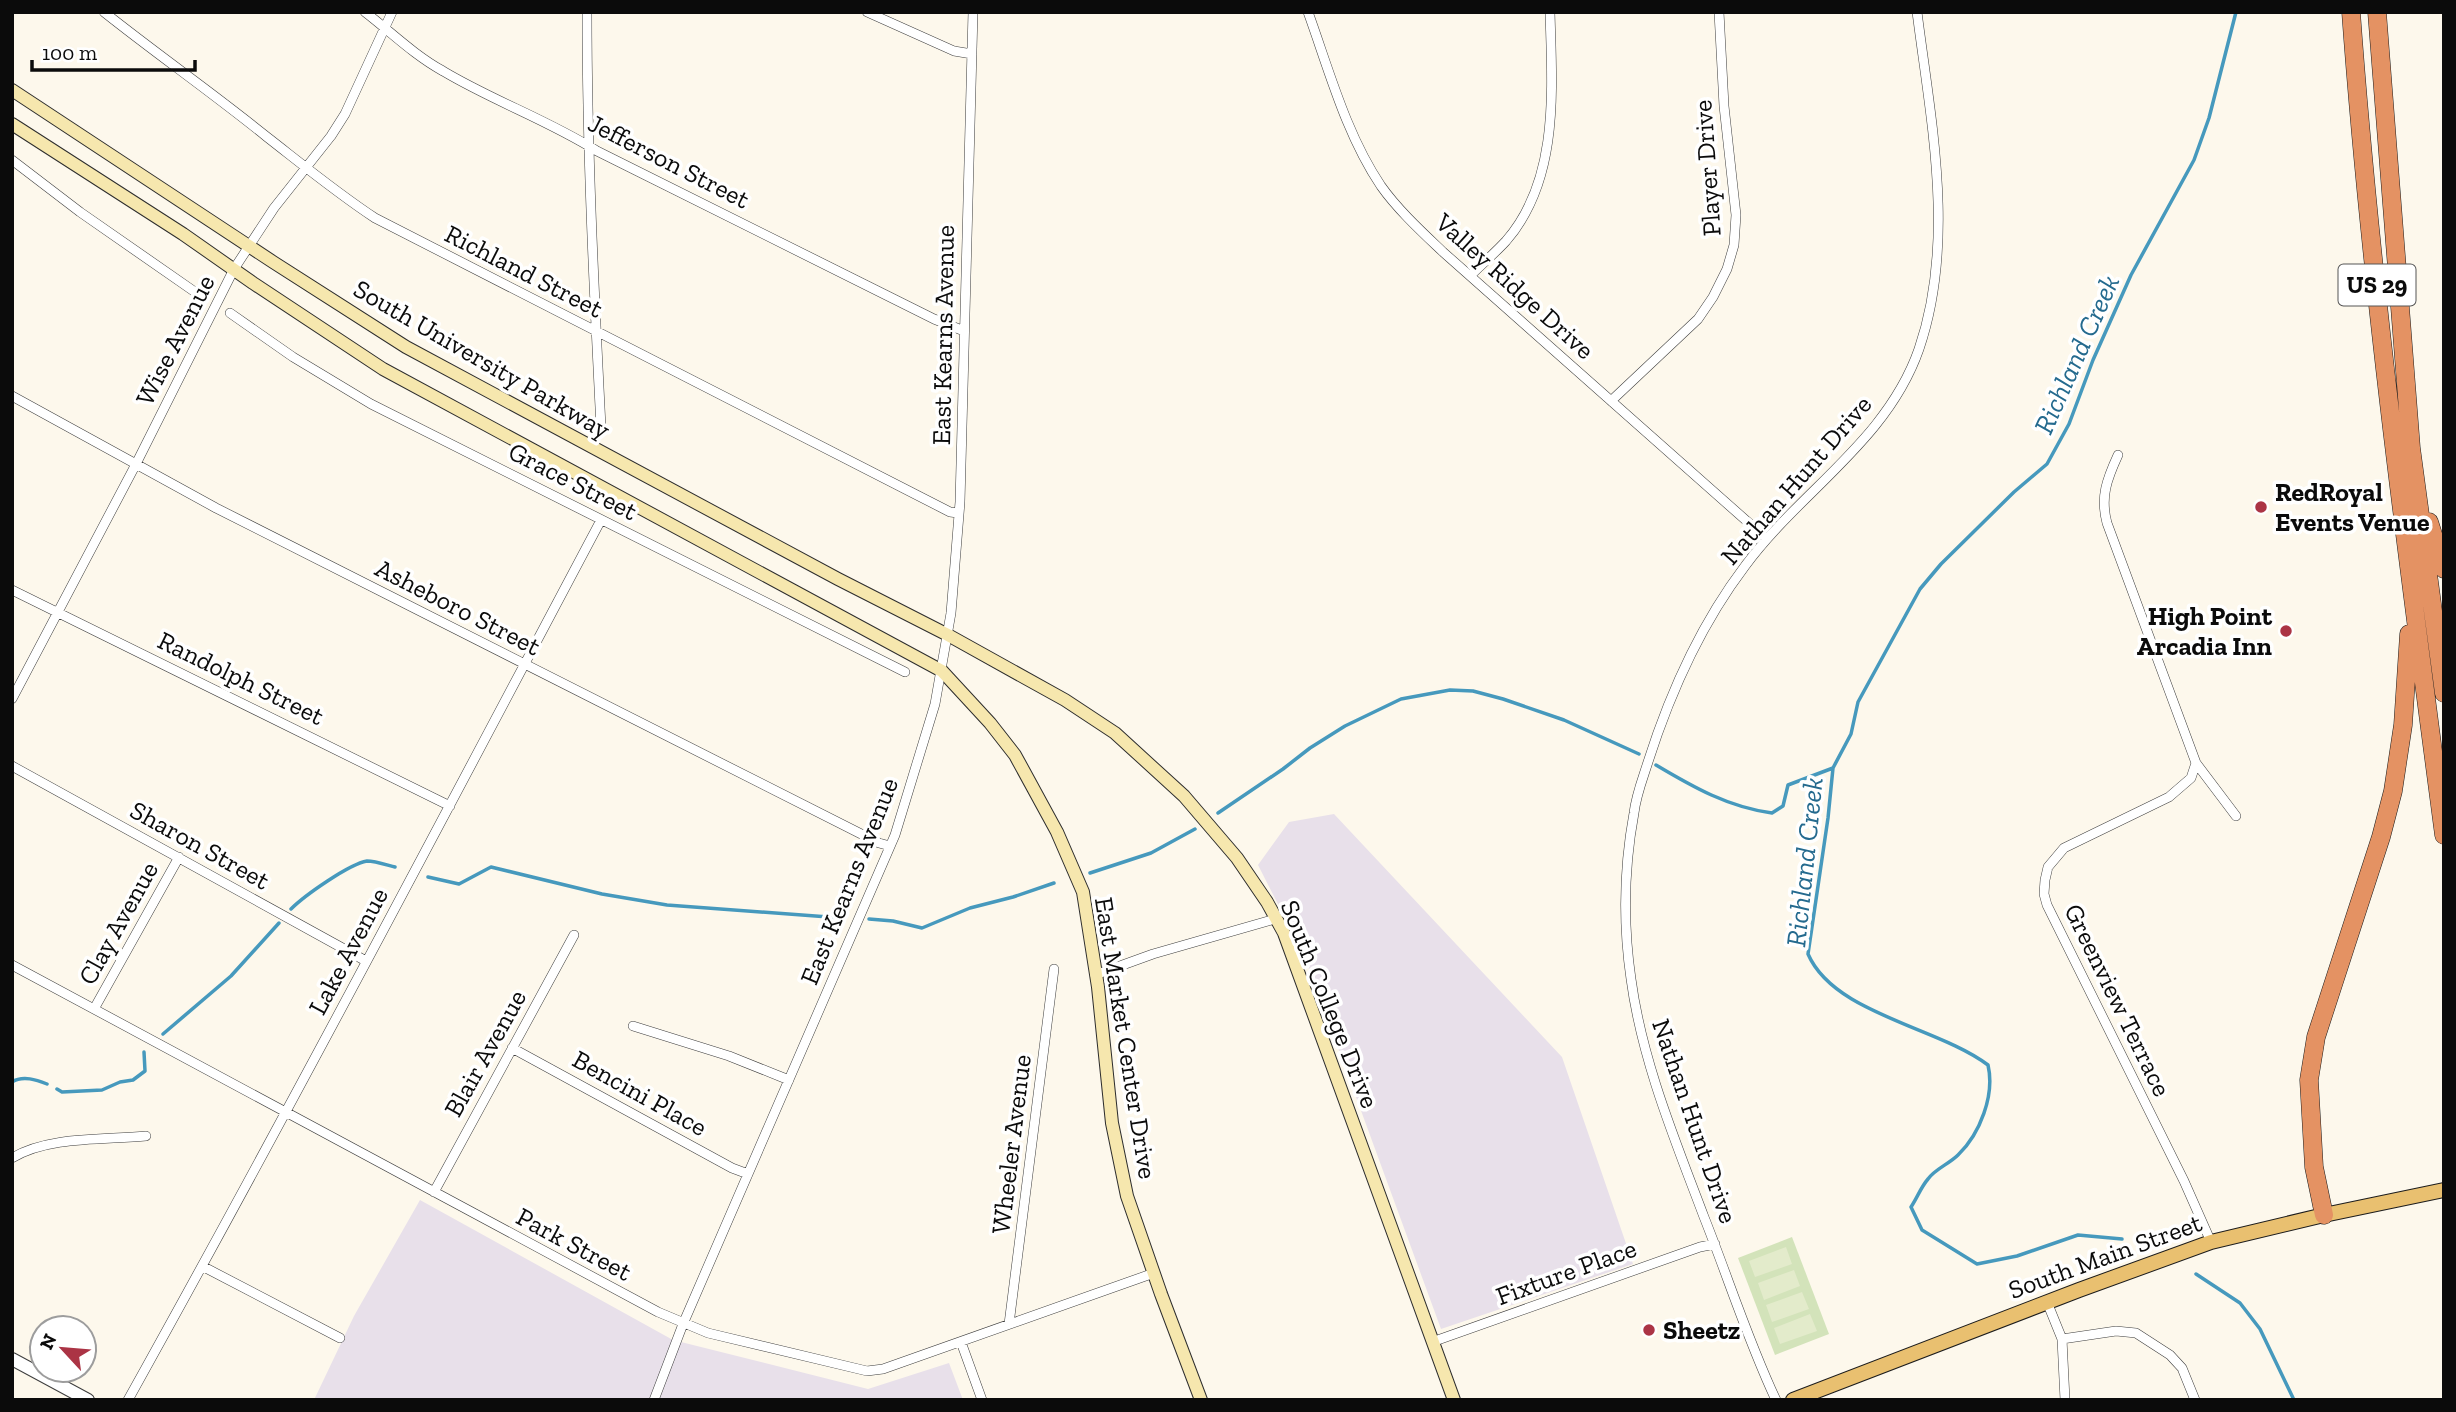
<svg xmlns="http://www.w3.org/2000/svg" width="2456" height="1412" viewBox="0 0 2456 1412" font-family="'Zilla Slab',serif">
<style>
.industrial{fill:#e8e0ea}
.green{fill:#d3e3ba}
.pitch{fill:#e3ebcb}
.lines{fill:none;stroke-linecap:round;stroke-linejoin:round}
.stream{stroke:#4699bd;stroke-width:3.5}
.minor-casing{stroke:#3e3e3e;stroke-width:10}
.tertiary-casing{stroke:#3e3e3e;stroke-width:14}
.secondary-casing{stroke:#2d2d2d;stroke-width:14}
.primary-casing{stroke:#1c1c1c;stroke-width:16}
.motorway-casing{stroke:#1c1c1c;stroke-width:19}
.minor{stroke:#fff;stroke-width:9}
.tertiary{stroke:#fff;stroke-width:12}
.secondary{stroke:#f6e7ae;stroke-width:12}
.primary{stroke:#e9c070;stroke-width:14}
.motorway{stroke:#e49263;stroke-width:18}
.poi-dot{fill:#ab3445;stroke:#fff;stroke-width:2.5}
.labels{text-anchor:middle;stroke-width:7;stroke-linejoin:round;paint-order:stroke}
.shield{fill:#fff;stroke:#545454;stroke-width:2}
.shield-label{font-size:24px;font-weight:bold;fill:#0b0b0b}
.street-label{font-size:26px;fill:#0b0b0b;stroke:#fff}
.poi-label{font-size:26px;font-weight:bold;fill:#0b0b0b;stroke:#fff;text-anchor:start}
.water-label{font-size:28px;font-style:italic;fill:#246a8e;stroke:#fff}
</style>
<rect width="100%" height="100%" fill="#fdf8ec"/>
<path class="industrial" d="M1334 814 1562 1057 1633 1264 1441 1329 1304 955 1258 865 1289 822Z
M420 1200 673 1340 868 1389 949 1363 963 1400H314L354 1316Z"/>
<path class="green" d="M1792 1237 1829 1334 1775 1355 1738 1258Z"/>
<path class="pitch" d="M1786 1247 1792 1264 1755 1277 1749 1261Z
M1794 1270 1800 1286 1764 1300 1758 1283Z
M1802 1292 1809 1309 1772 1322 1766 1305Z
M1810 1314 1817 1331 1780 1344 1774 1328Z"/>
<g class="lines">
<path class="stream" d="M1656 765C1693 787 1728 807 1772 813L1783 806 1788 785 1833 768
M1218 813 1283 769 1310 748 1345 726 1401 699 1450 690 1473 691 1503 699 1564 720 1639 754
M1090 873 1151 853 1195 829
M428 877 459 884 491 867 602 894 667 905 842 918
M291 909C304 896 349 864 367 861 375 861 387 865 395 867
M869 919 893 921 922 928 970 908 1013 897 1054 883
M163 1034 231 976 279 923
M12 1082C23 1075 37 1080 47 1084
M57 1089 62 1092 102 1090 120 1082 133 1080 145 1071 144 1052
M2122 1239 2078 1235 2017 1256 1977 1264 1922 1230 1911 1207C1917 1198 1921 1187 1928 1179 1935 1169 1949 1164 1958 1155 1980 1134 1995 1095 1988 1065 1938 1027 1834 1014 1808 954L1828 818 1833 768 1851 734 1858 702 1920 589 1941 564 2014 492 2047 464 2069 424 2093 360 2131 275 2194 160 2209 118 2236 12
M2196 1274 2240 1303 2260 1329 2294 1400"/>
<defs>
<path id="minor" d="M104 12C158 55 214 94 267 137 303 165 337 193 375 218L950 512 958 513
M365 12C391 32 414 55 443 71 493 101 548 120 597 151L934 319 964 331
M587 12C587 151 594 289 601 427
M867 12 954 51 972 54
M1308 12C1329 70 1346 134 1381 186 1398 210 1422 232 1443 252L1767 539
M12 160 80 212 195 292
M1471 275C1482 264 1495 253 1506 241 1560 179 1552 88 1550 12
M230 313 293 357 371 404 905 672
M12 396 216 508 879 843 890 846
M1611 401 1698 319 1713 297 1727 269 1734 245 1736 215 1724 106 1719 12
M2118 455C2107 479 2100 497 2107 523L2196 763 2236 816
M12 590 450 806
M12 699 136 464 234 269 274 208 331 136 345 114 392 12
M2196 763 2191 778 2169 797 2064 848 2048 867 2045 880 2044 894 2047 905 2184 1181 2211 1242
M12 766 366 961
M12 965 658 1312 708 1333 867 1371 883 1369 1154 1273
M1095 975 1153 954 1275 919
M94 1009 179 857
M633 1026 729 1056 789 1080
M512 1048 732 1168 748 1174
M12 1158C48 1136 104 1140 146 1136
M434 1192 574 935
M202 1266 340 1338
M2047 1302 2062 1339 2065 1400
M1009 1324 1054 969
M2062 1339 2116 1331 2136 1333 2170 1355 2182 1368 2195 1400
M961 1342 982 1400
M1432 1342 1700 1247 1715 1244
M128 1400C290 1109 445 814 601 520
M654 1400 683 1324 895 835 935 704 951 613 960 502 973 12
M1776 1400C1748 1341 1728 1277 1704 1217 1675 1140 1642 1061 1631 979 1623 924 1624 867 1634 813 1636 795 1643 778 1648 762 1670 693 1701 624 1745 566 1800 491 1887 441 1919 349 1956 241 1931 122 1917 12"/>
<path id="tertiary" d="M12 1359 88 1400"/>
<path id="secondary" d="M12 90 273 262 406 347 838 579 948 635 1065 700 1115 733 1184 796 1237 858 1267 902 1284 933 1454 1400
M12 124 183 234 253 283 383 369 942 671 990 723 1015 755 1057 832 1083 892 1098 987 1112 1123 1127 1196 1161 1294 1201 1400"/>
<path id="primary" d="M1793 1400 2079 1290 2211 1242 2324 1215 2444 1190"/>
<path id="motorway" d="M2351 12C2371 287 2408 562 2444 835
M2377 12 2411 448 2444 693
M2429 522 2444 569
M2324 1215 2314 1167 2309 1080 2316 1037 2381 837 2393 791 2403 725 2409 634"/>
</defs>
<use href="#minor" class="minor-casing"/>
<use href="#tertiary" class="tertiary-casing"/>
<use href="#secondary" class="secondary-casing"/>
<use href="#primary" class="primary-casing"/>
<use href="#motorway" class="motorway-casing"/>
<use href="#minor" class="minor"/>
<use href="#tertiary" class="tertiary"/>
<use href="#secondary" class="secondary"/>
<use href="#primary" class="primary"/>
<use href="#motorway" class="motorway"/>
</g>
<g class="poi-dot">
<circle cx="2261" cy="507" r="7"/>
<circle cx="2286" cy="631" r="7"/>
<circle cx="1649" cy="1330" r="7"/>
</g>
<g class="labels">
<rect class="shield" x="2338.5" y="264.5" width="77" height="41" rx="5"/>
<g class="shield-label">
<text x="2377" y="293">US 29</text>
</g>
<g class="street-label">
<text transform="translate(669 161) rotate(27)" y="9">Jefferson Street</text>
<text transform="translate(1707 168) rotate(-94)" y="9">Player Drive</text>
<text transform="translate(524 271) rotate(27)" y="9">Richland Street</text>
<text transform="translate(1515 286) rotate(42)" y="9">Valley Ridge Drive</text>
<text transform="translate(943 335) rotate(-89)" y="9">East Kearns Avenue</text>
<text transform="translate(175 340) rotate(-63)" y="9">Wise Avenue</text>
<text transform="translate(482 359) rotate(30)" y="9">South University Parkway</text>
<text transform="translate(1796 480) rotate(-49)" y="9">Nathan Hunt Drive</text>
<text transform="translate(573 481) rotate(27)" y="9">Grace Street</text>
<text transform="translate(458 607) rotate(27)" y="9">Asheboro Street</text>
<text transform="translate(241 678) rotate(26)" y="9">Randolph Street</text>
<text transform="translate(200 845) rotate(29)" y="9">Sharon Street</text>
<text transform="translate(849 881) rotate(-68)" y="9">East Kearns Avenue</text>
<text transform="translate(118 923) rotate(-61)" y="9">Clay Avenue</text>
<text transform="translate(348 951) rotate(-62)" y="9">Lake Avenue</text>
<text transform="translate(2118 1000) rotate(64)" y="9">Greenview Terrace</text>
<text transform="translate(1330 1004) rotate(68)" y="9">South College Drive</text>
<text transform="translate(1126 1038) rotate(81)" y="9">East Market Center Drive</text>
<text transform="translate(485 1053) rotate(-61)" y="9">Blair Avenue</text>
<text transform="translate(640 1093) rotate(29)" y="9">Bencini Place</text>
<text transform="translate(1695 1121) rotate(71)" y="9">Nathan Hunt Drive</text>
<text transform="translate(1011 1144) rotate(-83)" y="9">Wheeler Avenue</text>
<text transform="translate(574 1244) rotate(28)" y="9">Park Street</text>
<text transform="translate(2105 1256) rotate(-20)" y="9">South Main Street</text>
<text transform="translate(1566 1272) rotate(-20)" y="9">Fixture Place</text>
</g>
<g class="poi-label">
<text x="2275" y="501">RedRoyal<tspan x="2275" dy="30">Events Venue</tspan></text>
<text x="2272" y="625" text-anchor="end">High Point<tspan x="2272" dy="30">Arcadia Inn</tspan></text>
<text x="1663" y="1339">Sheetz</text>
</g>
<g class="water-label">
<text transform="translate(2076 354) rotate(-66)" y="10">Richland Creek</text>
<text transform="translate(1804 862) rotate(-84)" y="10">Richland Creek</text>
</g>
</g>
<rect width="2456" height="1412" fill="none" stroke="#0b0b0b" stroke-width="28"/>
<g transform="translate(63 1349) rotate(296)"><circle r="33" fill="#ffffff" stroke="#9d9d9d" stroke-width="2"/>
<path d="M0-5L12 26L0 18L-12 26Z" fill="#ab3445"/>
<text y="-10" font-size="19" font-weight="bold" text-anchor="middle" fill="#0b0b0b">N</text>
</g>
<path d="M32 60v10h163v-10" fill="none" stroke="#0b0b0b" stroke-width="3.5"/>
<text x="42" y="60" font-size="21" fill="#0b0b0b" stroke="#ffffff" stroke-width="5" paint-order="stroke">100 m</text>
</svg>
